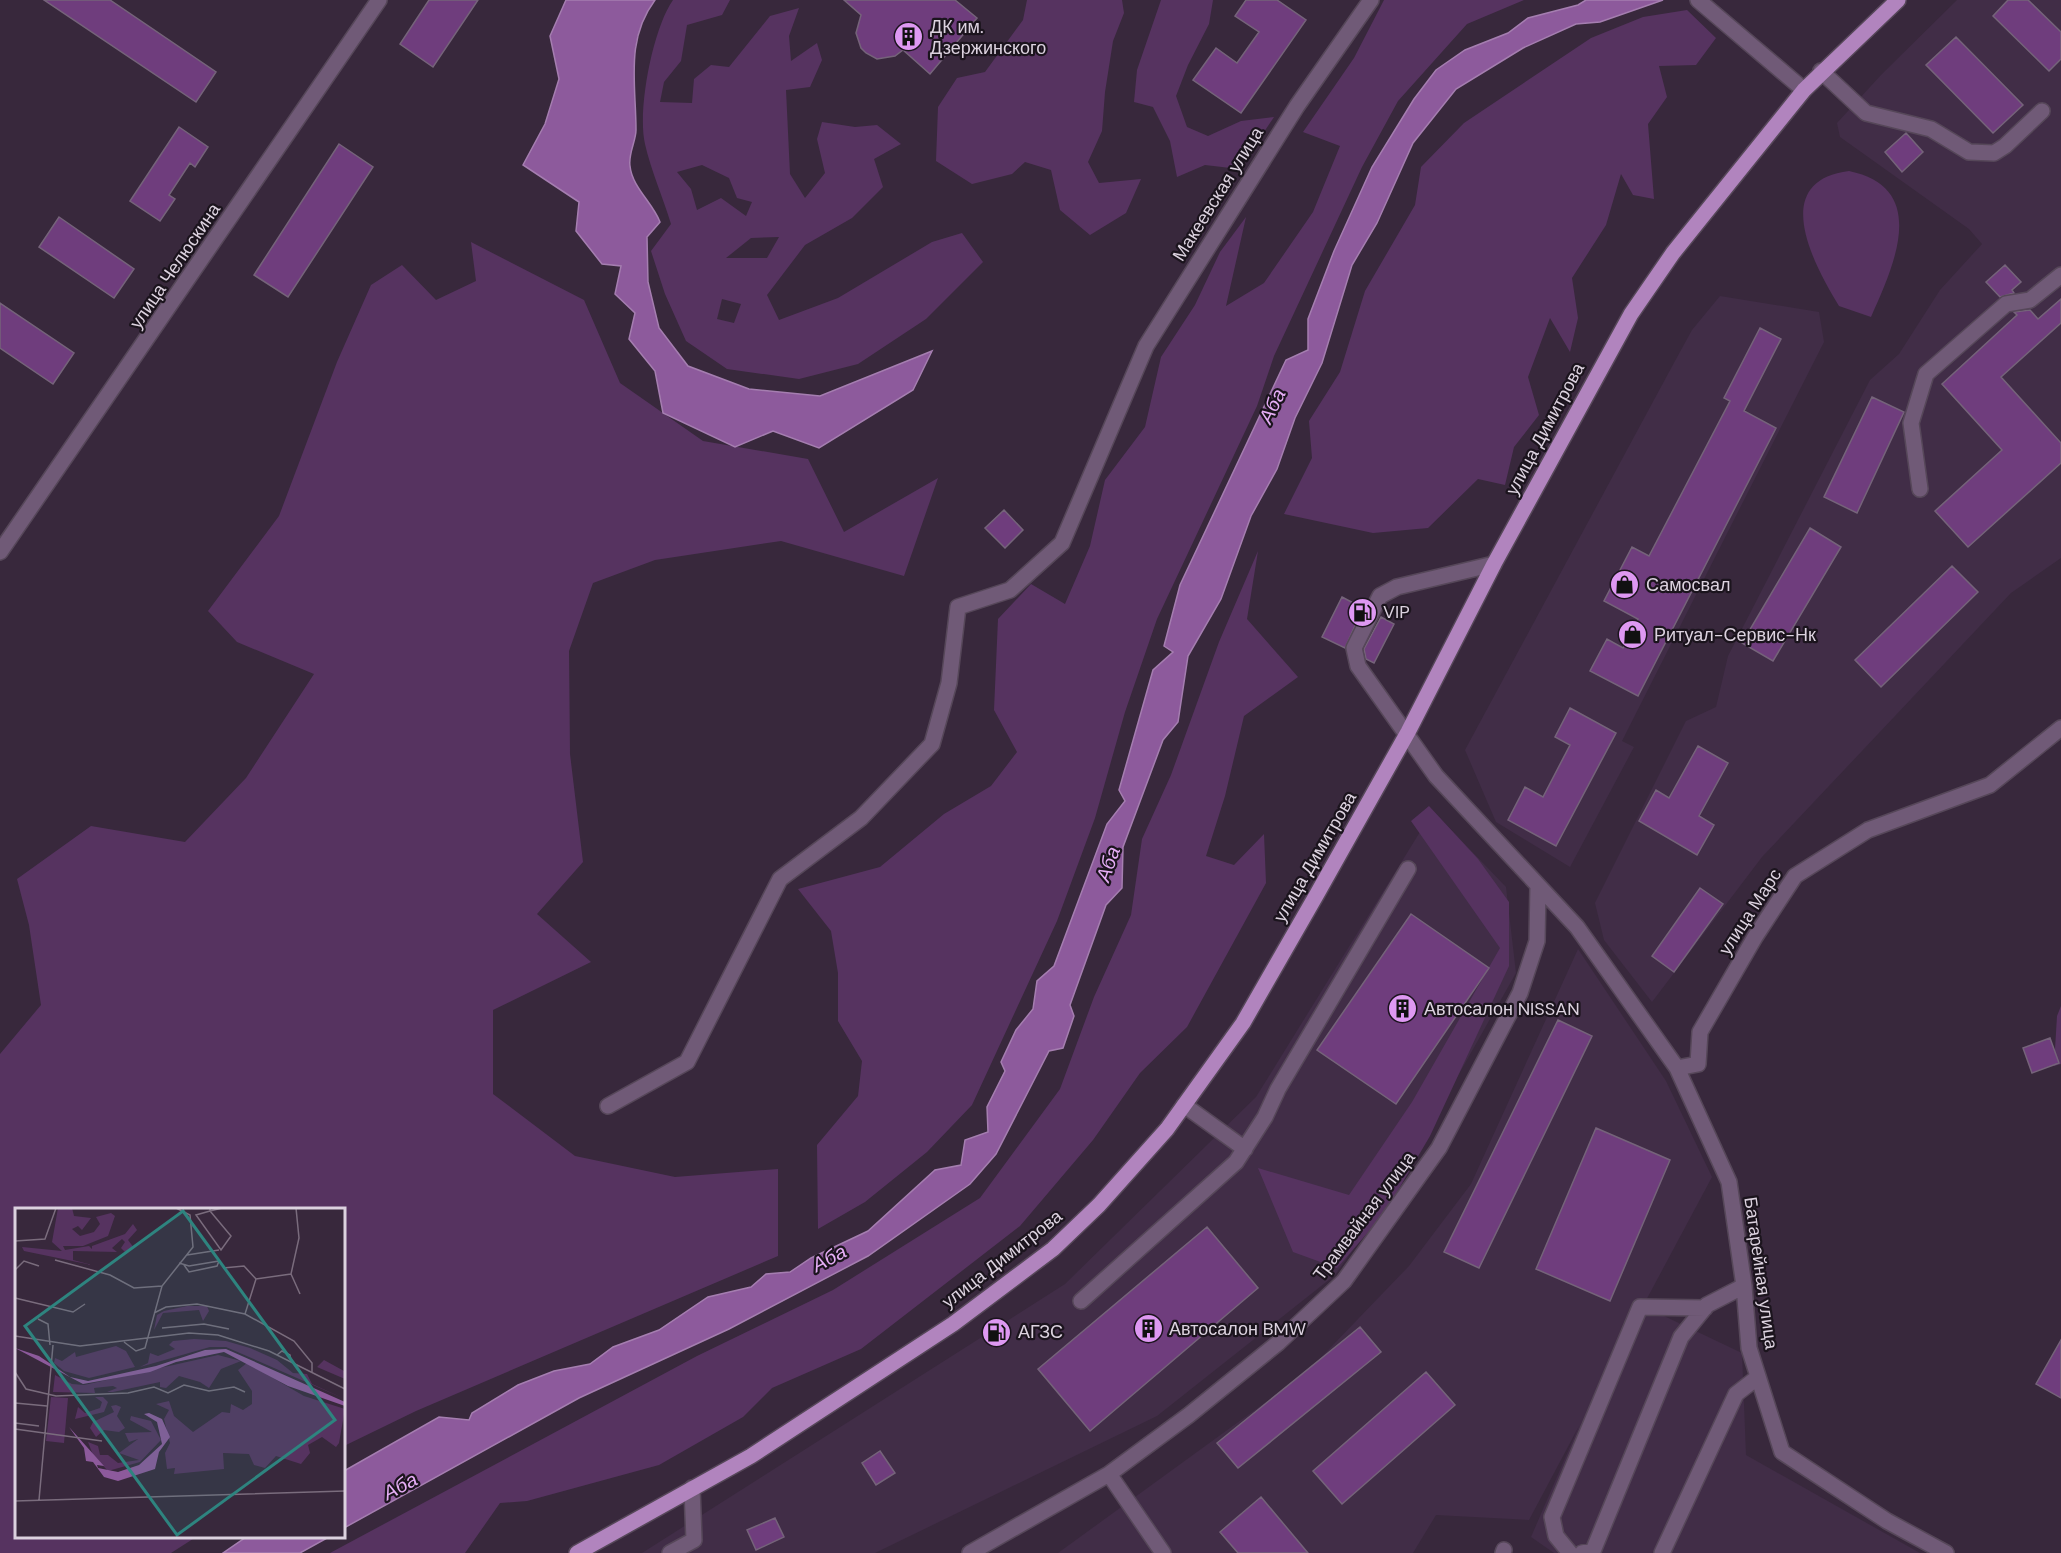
<svg xmlns="http://www.w3.org/2000/svg" width="2061" height="1553" viewBox="0 0 2061 1553" font-family="'DM Sans',sans-serif">
<style>
.built{fill:#412d47}
.green{fill:#563360;fill-rule:evenodd}
.water{fill:#8d5a9c;stroke:#a57eb0;stroke-width:1.5}
.building{fill:#6f3d7d;stroke:#75637a;stroke-width:1.5}
.lines{fill:none;stroke-linecap:round;stroke-linejoin:round}
.minor-casing{stroke:#564759;stroke-width:18}
.major-casing{stroke:#564759;stroke-width:18}
.minor{stroke:#705a77;stroke-width:15}
.major{stroke:#b184be;stroke-width:15}
.labels{text-anchor:middle;stroke-width:4.5;stroke-linejoin:round;paint-order:stroke}
.poi-label{font-size:18px;fill:#dcd2df;stroke:#1b141d;text-anchor:start}
.street-label{font-size:18px;fill:#dcd2df;stroke:#1b141d}
.water-label{font-size:20px;font-style:italic;fill:#e6aef6;stroke:#1b141d}
.inset-road{fill:none;stroke:#7a6c7d;stroke-width:1.5}
.view{fill:#2e847f;fill-opacity:0.15;stroke:#2e847f;stroke-width:3}
.inset-edge{fill:none;stroke:#dcd2df;stroke-width:3}
</style>
<rect width="100%" height="100%" fill="#38283c"/>
<path class="built" d="M1957 0H2061V558L2011 593 1762 857 1652 1002 1604 940 1595 903 1686 721 1716 707 1728 656 1870 380 1899 354 1940 290 1982 244 1969 229 1840 137 1837 123 1881 75Z
M1720 296 1819 312 1824 342 1622 741 1634 747 1570 867 1496 822 1465 750 1675 361 1692 330Z
M1433 811 1506 887 1516 973 1385 1205 1335 1275 1157 1416 875 1553H642L1065 1284 1256 1097Z
M1578 949 1666 1081 1712 1177 1643 1306 1742 1353 1746 1455 1920 1553H1554L1531 1537 1579 1426 1529 1520 1436 1515 1413 1553H1058L1307 1372 1409 1266 1471 1184Z"/>
<path class="green" d="M673 0H730L722 15 687 25 681 61 664 82 660 102 692 103 694 79 711 65 729 67 770 16 799 8 789 36 791 61 817 43 822 60 810 87 786 90 790 174 805 198 825 173 817 139 822 122 855 127 877 125 901 144 874 159 883 187 852 218 805 245 767 295 779 320 838 298 932 242 962 233 983 262 926 319 858 364 799 379 727 369 686 341 665 294 651 251 671 224C663 197 651 171 645 144 637 110 653 28 673 0ZM702 165 729 178 737 198 752 202 746 216 721 198 697 210 691 189 677 172ZM779 237 767 258H726L751 238ZM722 299 741 304 734 323 717 319Z
M1027 0H1122L1124 13 1113 41 1105 92 1102 131 1088 162 1099 183 1141 179 1126 213 1090 235 1060 210 1051 170 1025 162 1012 174 972 184 936 161 938 107 957 78 985 72 1023 20Z
M1161 0H1213L1209 24 1188 65 1176 96 1187 127 1208 136 1241 121 1274 117 1239 169 1205 165 1177 177 1170 141 1153 107 1134 102 1137 70Z
M1384 0H1524L1467 24 1398 101 1362 167 1274 356 1257 406 1157 619 1125 712 1095 818 1057 921 972 1105 927 1152 865 1202 818 1229 817 1145 858 1096 862 1061 838 1021V973L831 931 798 889 880 867 944 814 991 786 1017 752 994 710 998 619 1031 584 1065 604 1090 546 1105 480 1145 427 1161 357 1195 305 1220 252 1246 217 1226 306 1264 283 1313 212 1340 146 1303 132 1354 58Z
M1687 10 1716 38 1696 65 1659 66 1667 97 1648 124 1654 199 1633 195 1621 174 1606 225 1572 278 1578 318 1570 352 1550 318 1528 377 1539 415 1514 447 1505 485 1478 479 1428 528 1373 533 1284 514 1312 458 1309 421 1340 372 1365 291 1415 205 1421 167 1464 123 1591 38 1643 17Z
M1849 171C1931 188 1893 267 1871 317L1839 306C1814 265 1768 181 1849 171Z
M471 242 584 300 620 383 703 441 808 459 844 532 938 478 904 576 781 541 655 560 593 583 569 651 570 754 583 862 537 914 591 962 493 1010V1094L575 1156 675 1177 778 1169V1256L416 1411 344 1446V1210H16V1536L196 1537 171 1553H0V1054L41 1005 29 925 17 879 91 826 185 842 246 778 314 674 237 642 208 611 279 516 337 362 371 285 402 265 436 300 476 281Z
M1258 551 1247 619 1298 677 1244 716 1225 796 1206 856 1234 865 1264 834 1266 883 1187 1027 1140 1073 1093 1140 1020 1226 861 1349 772 1388 743 1417 659 1465 527 1501 500 1503 465 1553H330L697 1356 833 1290 980 1198 1060 1089 1094 997 1131 915 1142 839 1171 775 1219 642Z
M1429 806 1478 859 1509 902V966L1430 1136 1384 1214 1337 1268 1293 1252 1258 1168 1349 1195 1412 1102 1500 948 1411 821Z
M2061 1006V1064L2054 1066 2057 1016Z"/>
<path class="water" d="M566 0H655C625 40 636 84 636 130 636 141 628 154 630 166 632 187 653 203 660 222L647 237 648 282 659 328 688 366 749 389 820 396 932 351 913 390 819 448 773 431 735 447 663 413 655 371 629 339 635 313 615 294 621 266 602 264 576 231 579 202 523 165 545 124 559 79 550 36Z
M1586 0H1663L1600 22 1576 24 1523 48 1456 89 1413 143 1377 223 1352 265 1322 363 1295 418 1277 469 1251 516 1221 599 1188 656 1178 722 1163 740 1123 847 1122 888 1106 905 1070 1005 1074 1016 1063 1048 1049 1051 996 1154 970 1184 868 1256 729 1329 579 1398 344 1528V1471L439 1417 469 1420 472 1413 518 1385 554 1371 590 1364 613 1347 659 1330 708 1297 751 1287 766 1274 790 1272 811 1258 868 1231 935 1170 961 1165 965 1140 988 1132 987 1107 1005 1071 1001 1062 1016 1030 1033 1009 1037 981 1054 966 1107 824 1125 801 1119 790 1153 670 1173 652 1164 646 1180 585 1286 360 1308 350V319L1334 251 1372 167 1414 99 1436 70 1465 50 1508 33 1528 18 1578 5Z
M246 1537V1536L329 1537 300 1553H223Z"/>
<path class="building" d="M44 0H110L216 72 196 102Z
M429 0H478L433 67 400 44Z
M844 0H955L977 18 930 74 903 50 895 56 877 59 866 53 861 48 856 33 861 15Z
M1246 0H1277L1306 20 1241 113 1193 80 1216 48 1237 63 1259 32 1235 16Z
M2008 0H2028L2061 32V59L2049 71 1993 16Z
M1956 37 2023 105 1993 133 1926 65Z
M179 127 208 147 195 167 190 163 169 195 175 199 160 221 130 201Z
M1906 133 1923 152 1902 172 1885 152Z
M339 144 373 167 288 297 254 275Z
M59 217 134 269 114 298 39 247Z
M2005 265 2021 282 2012 290 2014 293 2000 297 1986 282Z
M2061 299V323L2001 377 2061 443V463L1968 547 1935 511 2002 450 1942 384 2017 315 2014 312 2030 310 2038 319Z
M0 303 74 353 53 384 0 348Z
M1760 328 1781 339 1744 411 1776 428 1638 696 1590 671 1607 639 1623 648 1638 619 1604 601 1632 547 1649 556 1730 401 1724 398Z
M1872 397 1904 412 1857 513 1824 497Z
M1004 510 1023 530 1005 548 985 528Z
M1810 528 1841 547 1773 661 1742 643Z
M1952 566 1978 592 1881 687 1855 660Z
M1342 597 1363 608 1345 648 1322 637Z
M1381 617 1394 624 1374 663 1366 659 1364 649Z
M1570 708 1616 733 1556 846 1508 820 1525 787 1543 797 1570 745 1555 737Z
M1698 746 1728 763 1699 816 1714 825 1697 855 1639 821 1656 790 1669 798Z
M1700 888 1723 904 1674 972 1652 956Z
M1411 914 1489 968 1396 1104 1317 1050Z
M1558 1020 1592 1036 1479 1268 1444 1252Z
M2050 1038 2059 1063 2032 1073 2023 1048Z
M1596 1128 1670 1160 1610 1301 1536 1269Z
M1207 1227 1258 1288 1090 1431 1038 1369Z
M1360 1327 1381 1352 1238 1468 1217 1443Z
M2061 1340V1398L2036 1384Z
M1426 1372 1455 1405 1342 1504 1313 1471Z
M880 1451 895 1473 876 1485 862 1463Z
M1261 1497 1308 1553H1238L1220 1532Z
M775 1518 784 1537 756 1550 747 1530Z"/>
<g class="lines">
<defs>
<path id="minor" d="M1698 0 1804 90
M1821 71 1866 113 1931 129 1969 152 1994 153 2005 146 2042 111
M1920 489 1911 423 1926 374 2006 304 2030 300 2061 275
M0 552 379 0
M1494 564 1397 587 1380 596 1354 648 1358 666 1436 776 1577 927 1677 1068 1729 1182 1744 1286 1749 1348 1782 1452 1887 1521 1946 1553
M1677 1068 1698 1064 1700 1032 1755 937 1795 876 1868 830 1990 785 2061 728
M1184 1105 1245 1149
M608 1106 687 1062 780 879 861 818 932 744 949 683 958 607 1010 590 1062 543 1146 346 1297 106 1371 0
M1081 1301 1236 1162 1265 1117 1278 1089 1408 869
M1109 1474 1163 1553
M670 1553 694 1540 692 1488
M970 1553 1109 1474 1189 1415 1278 1343 1344 1281 1439 1148 1520 993 1537 941 1538 886
M1503 1553 1504 1550
M1570 1553 1556 1536 1552 1517 1640 1307 1705 1308
M1582 1553 1593 1551 1681 1337 1707 1305 1744 1286
M1662 1553 1736 1394 1758 1377"/>
<path id="major" d="M577 1553 751 1456 953 1324 1053 1249 1099 1205 1167 1129 1243 1023 1317 894 1408 732 1494 564 1631 314 1673 253 1804 90 1898 0"/>
</defs>
<use href="#minor" class="minor-casing"/>
<use href="#major" class="major-casing"/>
<use href="#minor" class="minor"/>
<use href="#major" class="major"/>
</g>
<defs>
<symbol id="building-disc" viewBox="-11 -11 22 22"><circle r="9.5" fill="#de98f2" stroke="#1b141d"/><path d="M-4-6H4V6H1V3H-1V6H-4ZM-2.5-4.3h1.7v1.8h-1.7ZM.8-4.3h1.7v1.8H.8ZM-2.5-1h1.7V.8h-1.7ZM.8-1h1.7V.8H.8Z" fill="#111"/></symbol>
<symbol id="shop-disc" viewBox="-11 -11 22 22"><circle r="9.5" fill="#de98f2" stroke="#1b141d"/><path d="M-5-2.5h2.3a2.7 3.5 0 0 1 5.4 0H5L5.5 6h-11ZM-1.5-2.5h3a1.5 2.3 0 0 0-3 0Z" fill="#111"/></symbol>
<symbol id="fuel-disc" viewBox="-11 -11 22 22"><circle r="9.5" fill="#de98f2" stroke="#1b141d"/><path d="M-5.5-6h7V0h2V4h1.3V-2.5L3-4.5l.8-.8L6-3V5H2.5V1h-1V6h-7ZM-4.2-4.7v3.2H.2V-4.7Z" fill="#111"/></symbol>
</defs>
<g fill-rule="evenodd">
<use href="#building-disc" x="892" y="20" width="33" height="33"/>
<use href="#shop-disc" x="1608" y="568" width="33" height="33"/>
<use href="#fuel-disc" x="1346" y="596" width="33" height="33"/>
<use href="#shop-disc" x="1616" y="618" width="33" height="33"/>
<use href="#building-disc" x="1386" y="992" width="33" height="33"/>
<use href="#building-disc" x="1132" y="1312" width="33" height="33"/>
<use href="#fuel-disc" x="980" y="1316" width="33" height="33"/>
</g>
<g class="labels">
<g class="poi-label">
<text x="930" y="33">ДК им.<tspan x="930" dy="21">Дзержинского</tspan></text>
<text x="1646" y="591">Самосвал</text>
<text x="1383" y="618">VIP</text>
<text x="1654" y="641">Ритуал-Сервис-Нк</text>
<text x="1424" y="1015">Автосалон NISSAN</text>
<text x="1169" y="1335">Автосалон BMW</text>
<text x="1018" y="1338">АГЗС</text>
</g>
<g class="street-label">
<text transform="translate(1218 194) rotate(-58)" y="6">Макеевская улица</text>
<text transform="translate(175 266) rotate(-56)" y="6">улица Челюскина</text>
<text transform="translate(1545 429) rotate(-62)" y="6">улица Димитрова</text>
<text transform="translate(1315 857) rotate(-60)" y="6">улица Димитрова</text>
<text transform="translate(1750 912) rotate(-57)" y="6">улица Марс</text>
<text transform="translate(1364 1216) rotate(-53)" y="6">Трамвайная улица</text>
<text transform="translate(1002 1259) rotate(-38)" y="6">улица Димитрова</text>
<text transform="translate(1761 1273) rotate(82)" y="6">Батарейная улица</text>
</g>
<g class="water-label">
<text transform="translate(1272 406) rotate(-64)" y="7">Аба</text>
<text transform="translate(1108 864) rotate(-71)" y="7">Аба</text>
<text transform="translate(829 1258) rotate(-28)" y="7">Аба</text>
<text transform="translate(400 1486) rotate(-28)" y="7">Аба</text>
</g>
</g>
<g transform="translate(15 1208)">
<rect width="330" height="330" fill="#38283c"/>
<path d="M43 0H57L59 8 76 10 67 22 63 18 57 21 65 28 79 24 85 16 81 9 96 5 100 8 93 28 68 38H48L50 42 74 38 77 41V38L110 26 118 16 122 22 113 32 119 40 110 44 106 40 110 34 107 31 97 40 102 44 58 43V52L77 57 9 43 7 39 47 43 37 34ZM172 98H192L194 103 188 113 184 102 148 105 139 122 142 107 149 103ZM179 131 211 133 235 140 262 152 278 165 292 166 297 176 330 191 211 139H195L125 159 133 155 135 145 143 148 160 141 154 137 158 133ZM101 138 111 143 120 159 74 170 49 163 39 155 40 150 47 153 60 144 61 149ZM203 147 226 153 206 161 194 180 185 174 164 168 151 180 145 179V174L98 184H92L102 180 98 178 79 180 80 185 38 184 40 167 57 176 69 177ZM309 152 329 163 330 171 302 159ZM232 155 289 188 330 201 324 235 321 239 307 229 293 237 295 245 286 256 261 248 250 260 239 257 234 246 208 245 209 261 159 266 160 260 152 261 150 245 155 235 149 211 154 202 141 196 154 193 159 208 178 224 207 204 215 205 216 196 228 202 237 196V183L223 162ZM36 189 53 190 49 235 31 233ZM80 189H88L93 194 89 204 60 211 63 199 70 205 85 200 87 194ZM101 197 106 199 102 208 110 220 104 224 89 222 81 229 75 220 78 214 99 204 96 198ZM116 208 136 213 146 232 125 254 93 263 78 247 73 234 83 238 85 247H93L103 255 124 252 104 245 123 231 114 234 110 225 137 224 115 212Z" fill="#563360"/>
<path d="M0 140 24 148 55 169 73 173 141 158 190 142 211 141 330 194V198L273 178 209 144 161 154 135 164 68 176ZM134 205 147 211 155 229 144 244 140 261 103 273 89 269 78 254 71 253 69 240 54 219 89 258 82 257 83 260 103 264 124 257 147 236 142 214 129 206Z" fill="#8d5a9c"/>
<path class="inset-road" d="M195 0V3L216 28 206 42 181 7 195 3 207 0M281 0 284 30 276 66 285 86M0 33 30 31 41 0M172 47 204 42M40 52 95 67 119 80 147 78M164 55 174 58 204 53 202 58 174 64 169 57M208 60 229 58 241 71 276 66M0 62 9 53 24 58M0 90 58 104 70 96M139 105 151 99 182 96 230 106 279 133 297 155V165M230 106 241 71M23 111 33 116 35 137M147 120 189 116 214 121M0 128 65 138 174 125 203 127 254 143 330 181M109 134 121 143 130 140 147 78 178 39 175 7 161 0M262 147 267 143 275 147 276 153M0 164 11 181 41 188 113 185 139 179 153 185 169 177 194 183 219 179 230 184M0 195 32 198M0 215 24 218M0 221 87 233M24 292 38 137M0 293 330 283"/>
<path class="view" d="M168 3 320 212 162 327 10 118Z"/>
<rect width="330" height="330" class="inset-edge"/>
</g>
</svg>
